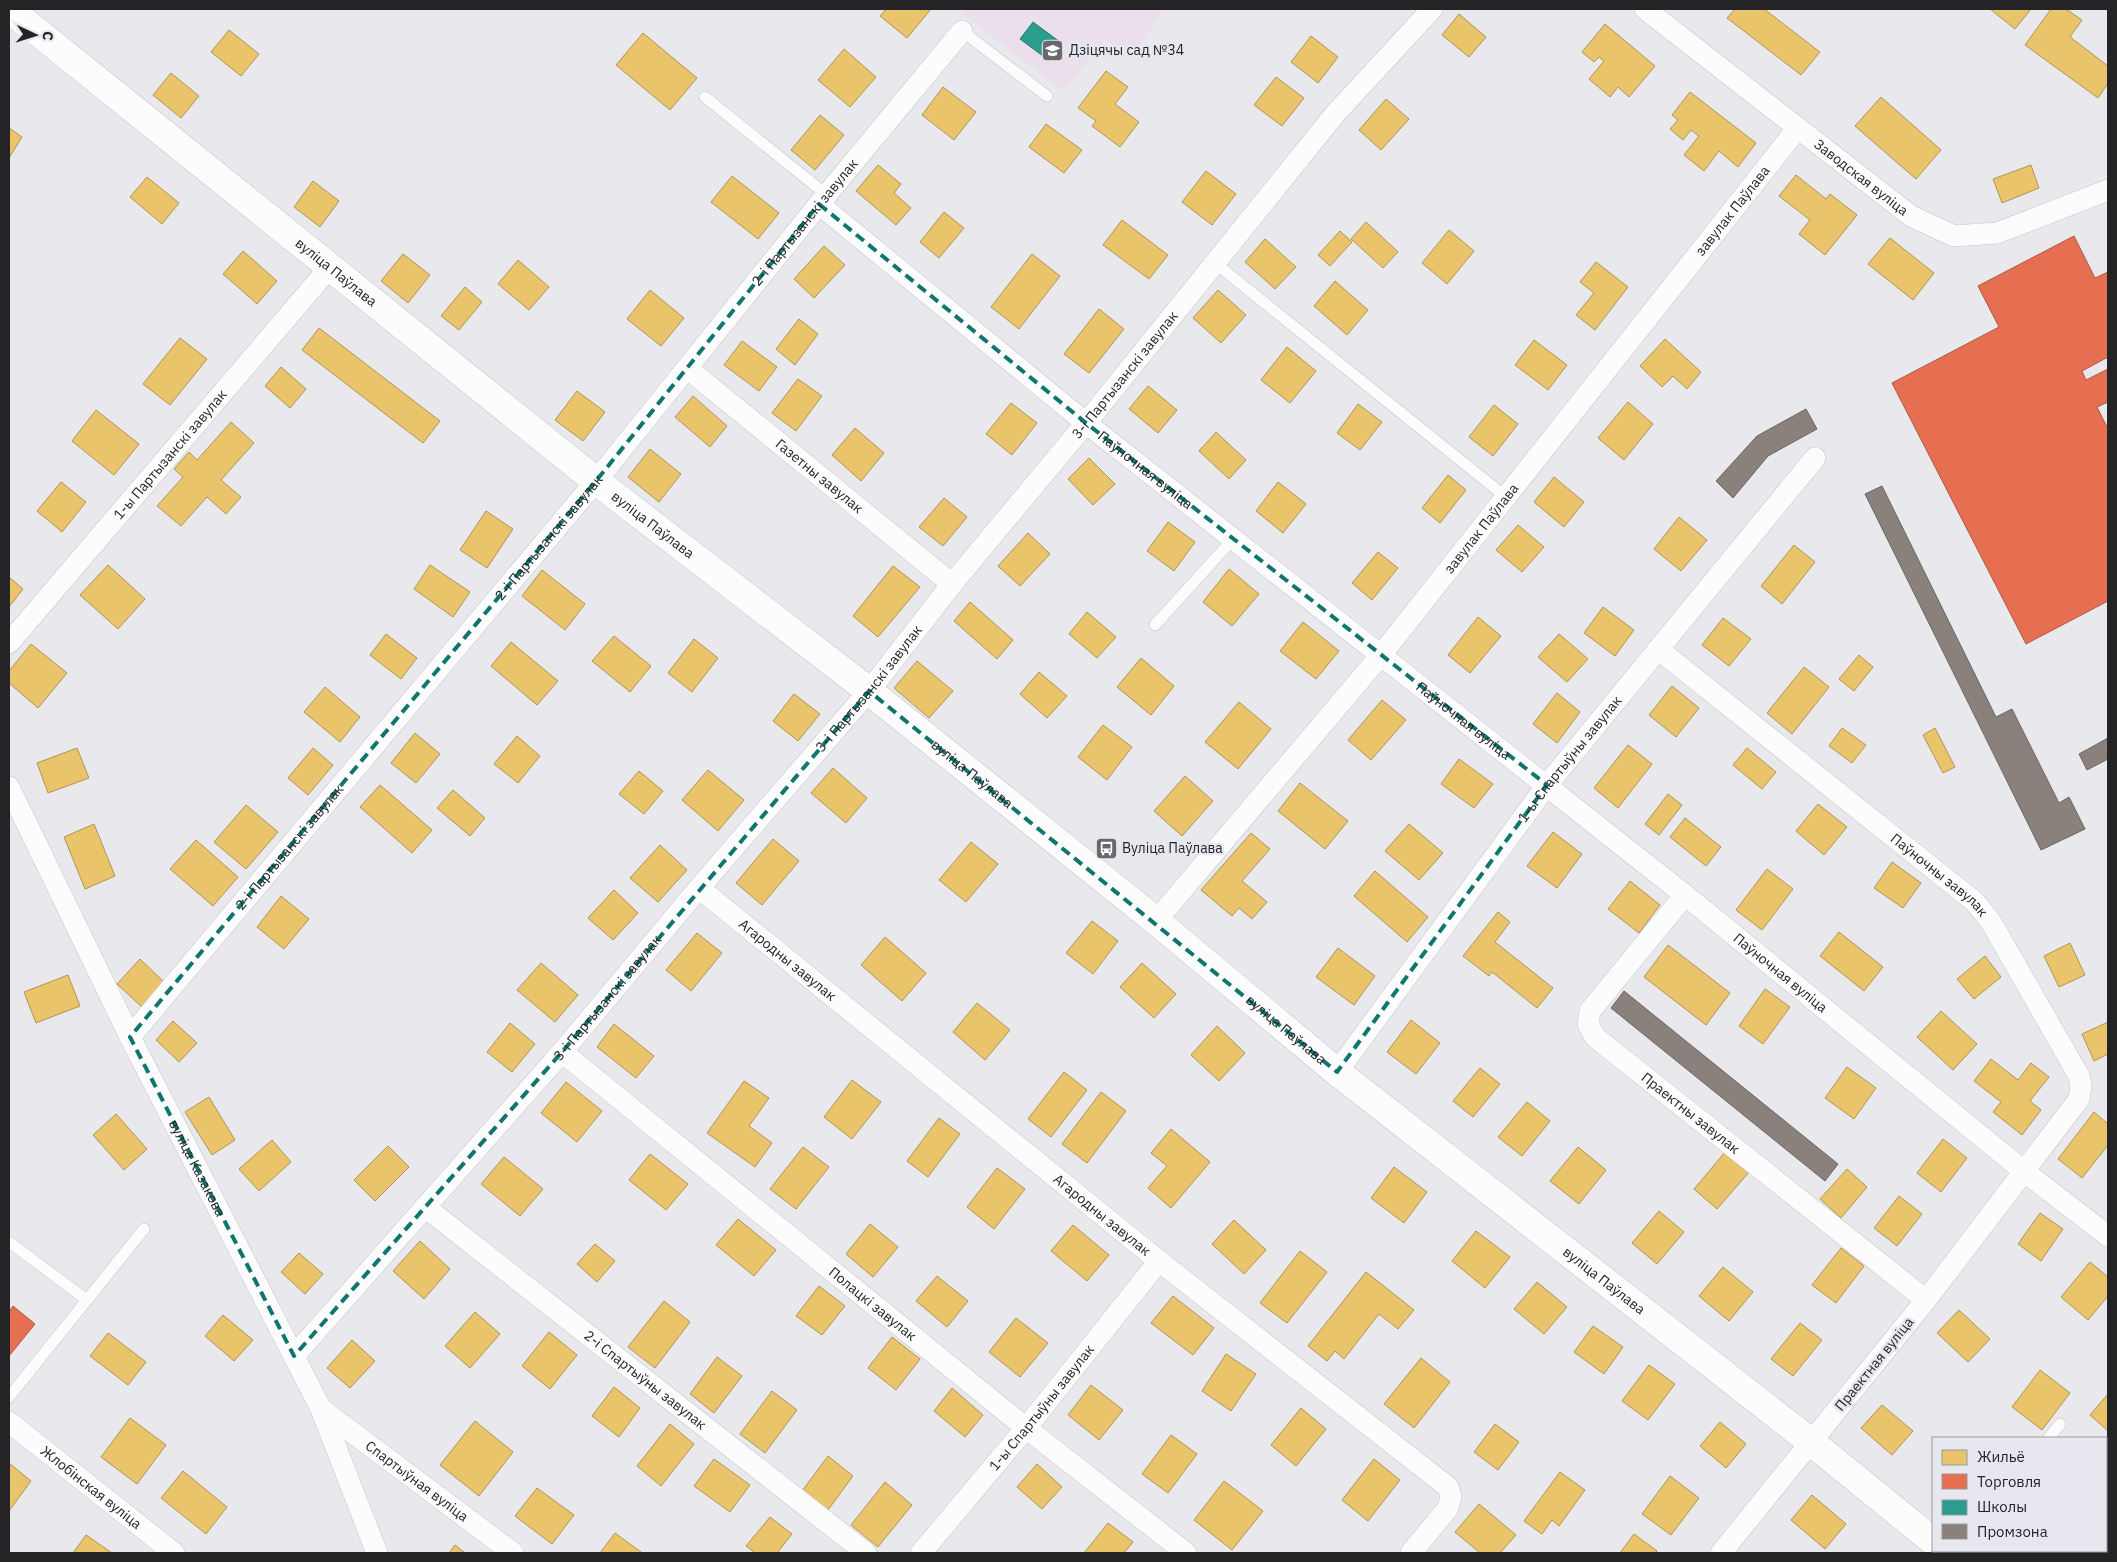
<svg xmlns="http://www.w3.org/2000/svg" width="2117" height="1562" viewBox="0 0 2117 1562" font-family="'IBM Plex Sans',sans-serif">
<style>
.education{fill:#eadfea}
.homes{fill:#e9c46a;stroke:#ae9456}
.shops{fill:#e76f51;stroke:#ac5844}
.schools{fill:#2a9d8f;stroke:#287970}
.industry{fill:#8a817c;stroke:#6b6562}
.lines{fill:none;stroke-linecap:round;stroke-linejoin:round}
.service-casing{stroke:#c5c5c9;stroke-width:12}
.minor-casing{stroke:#c5c5c9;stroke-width:22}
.tertiary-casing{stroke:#c5c5c9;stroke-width:29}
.service{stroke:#fcfcfc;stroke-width:11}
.minor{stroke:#fcfcfc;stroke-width:21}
.tertiary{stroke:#fcfcfc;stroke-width:28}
.marked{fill:none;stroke:#0f766e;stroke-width:4;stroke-dasharray:10 6;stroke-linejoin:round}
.labels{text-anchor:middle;stroke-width:5;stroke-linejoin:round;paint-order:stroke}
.poi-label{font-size:14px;fill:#242426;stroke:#e7e7ef;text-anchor:start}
.street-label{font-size:14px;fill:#242426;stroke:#e7e7ef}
</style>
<rect width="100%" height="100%" fill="#e9e9ed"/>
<path class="education" d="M957 9H1164L1130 60 1105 40 1064 92Z"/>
<path class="homes" d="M886 9H931L907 38 880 16Z
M1735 9H1764L1820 52 1801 75 1727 18Z
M1990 9H2031L2015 29Z
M2051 9H2066L2082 20 2070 37 2108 66V83L2098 98 2025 45Z
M1459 14 1486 37 1469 57 1442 35Z
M1605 24 1655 66 1629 97 1618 87 1610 97 1589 79 1604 61 1599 57 1594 62 1582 52Z
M229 30 259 54 241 76 211 52Z
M643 33 697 78 670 110 616 65Z
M1311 36 1338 57 1318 83 1291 62Z
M844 49 876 77 850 107 818 80Z
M1106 71 1128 87 1115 104 1139 122 1120 147 1092 126 1096 121 1078 108Z
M171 73 199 96 181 118 153 95Z
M1276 77 1304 98 1282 126 1254 105Z
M943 87 976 112 954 140 922 115Z
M1690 92 1756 143 1738 167 1719 151 1704 171 1684 155 1699 136 1691 130 1683 140 1670 129 1678 120 1672 115Z
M1881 97 1941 150 1916 179 1855 126Z
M1386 99 1409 119 1381 150 1359 130Z
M820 115 844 135 815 170 791 150Z
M1046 124 1082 150 1064 173 1029 147Z
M9 128 22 137 9 158Z
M878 165 901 184 894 193 911 208 896 225 856 191Z
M2031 165 2039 188 2002 203 1993 179Z
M1206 171 1236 194 1212 225 1182 202Z
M1796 175 1826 199 1830 194 1857 215 1825 255 1799 234 1810 220 1779 196Z
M732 176 779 213 758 239 711 202Z
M147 177 179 203 162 224 130 197Z
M313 181 339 201 320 227 294 207Z
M944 212 964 228 939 258 920 242Z
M1122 220 1168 255 1149 279 1103 245Z
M1366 222 1398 252 1383 268 1351 239Z
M1449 230 1474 251 1447 284 1422 263Z
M1340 231 1352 242 1330 266 1318 255Z
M1890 238 1934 273 1913 300 1868 264Z
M1265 239 1296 267 1275 289 1245 262Z
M824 246 845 265 814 298 794 279Z
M243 251 277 281 257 304 223 274Z
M403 254 430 275 408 303 381 281Z
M1032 254 1060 276 1019 329 991 307Z
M518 260 549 287 529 310 498 284Z
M1596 262 1628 287 1595 330 1576 315 1594 293 1580 282Z
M1335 281 1368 310 1347 335 1314 306Z
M465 287 482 302 459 330 441 316Z
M650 290 684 318 661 346 627 319Z
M1218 290 1246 315 1221 343 1193 318Z
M1099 309 1124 329 1089 373 1064 354Z
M799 319 818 334 795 365 776 349Z
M319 328 440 421 423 443 302 350Z
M180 338 207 359 170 405 143 384Z
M1665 339 1701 372 1687 389 1673 376 1662 387 1640 366Z
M1534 340 1567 365 1548 390 1515 365Z
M742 341 777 367 759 391 724 365Z
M1287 347 1316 371 1290 403 1261 380Z
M281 367 306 389 290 408 265 386Z
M798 379 822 396 796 431 772 413Z
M1148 386 1177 410 1158 433 1129 409Z
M577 391 605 412 583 441 555 420Z
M693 396 727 426 710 447 675 417Z
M1628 402 1653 424 1624 460 1598 438Z
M1011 403 1037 423 1012 455 986 434Z
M1358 404 1382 422 1360 450 1337 433Z
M1494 405 1518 424 1493 456 1469 437Z
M96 410 139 444 114 475 72 441Z
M231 422 254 443 221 480 241 497 226 514 207 497 181 526 157 506 183 477 174 469 189 452 197 460Z
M855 428 884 453 861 481 832 455Z
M1216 432 1246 460 1229 479 1199 451Z
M650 449 681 474 659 502 628 477Z
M1089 458 1115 484 1093 505 1068 479Z
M1448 475 1466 490 1440 523 1422 508Z
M1554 477 1584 502 1564 527 1534 502Z
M61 482 86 502 62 532 37 511Z
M1278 482 1306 504 1283 533 1256 511Z
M944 498 967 517 943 546 919 527Z
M486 511 513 529 487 568 460 550Z
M1679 517 1707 540 1681 571 1654 549Z
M1168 522 1195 542 1174 571 1147 551Z
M1518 525 1544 547 1522 572 1496 550Z
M1028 533 1050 554 1020 586 998 566Z
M1794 545 1815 562 1782 604 1761 586Z
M1378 552 1398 568 1372 600 1352 583Z
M108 565 145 599 118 629 80 595Z
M430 565 470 592 453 617 414 589Z
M893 566 920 587 878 637 853 616Z
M1229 569 1259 594 1232 626 1203 602Z
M542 570 585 604 565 630 522 596Z
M9 577 23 589 9 607Z
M970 602 1013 640 997 659 954 621Z
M1603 607 1634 630 1615 656 1584 633Z
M1087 612 1116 637 1097 658 1069 634Z
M1478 617 1501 636 1470 673 1448 655Z
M1723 618 1751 639 1729 666 1702 645Z
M1303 622 1339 651 1316 679 1280 651Z
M386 634 417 658 401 679 370 655Z
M1559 634 1588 659 1567 682 1538 657Z
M614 636 651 666 630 692 592 661Z
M694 639 718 658 692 692 668 673Z
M511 642 558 681 537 705 491 666Z
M31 644 67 673 38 708 9 683V671Z
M1859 655 1873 667 1854 691 1839 679Z
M1141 658 1174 686 1151 715 1117 687Z
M917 661 953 691 929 718 894 688Z
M1804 667 1829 687 1792 734 1767 713Z
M1039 672 1067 696 1047 718 1020 694Z
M1672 686 1699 708 1676 737 1649 715Z
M325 687 360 717 340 742 304 712Z
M1557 693 1580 712 1557 743 1533 724Z
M794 694 820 714 798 741 773 721Z
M1382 700 1406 720 1371 760 1348 740Z
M1239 702 1271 729 1238 769 1205 742Z
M1103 725 1132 747 1107 780 1078 757Z
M1842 728 1866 745 1852 763 1829 746Z
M1935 728 1955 767 1943 773 1923 735Z
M415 733 440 754 416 783 391 763Z
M517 736 540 756 518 783 494 764Z
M1628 745 1652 764 1618 808 1594 788Z
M77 748 89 778 48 793 37 763Z
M313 748 333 765 308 795 288 778Z
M1747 748 1776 772 1762 789 1733 765Z
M1459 759 1493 784 1474 808 1441 784Z
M833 768 867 798 846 823 811 793Z
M708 770 744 800 718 831 682 800Z
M639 771 663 791 644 814 619 794Z
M1185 776 1213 801 1182 836 1154 811Z
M1300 783 1348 821 1325 849 1278 811Z
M380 785 432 830 412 853 360 807Z
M453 790 485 818 470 836 437 808Z
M1668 794 1682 805 1659 835 1645 824Z
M1818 804 1847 827 1824 855 1796 831Z
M246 805 278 832 246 869 214 842Z
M1685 818 1721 847 1706 866 1670 837Z
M94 824 115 876 85 889 64 837Z
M1409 824 1443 853 1419 880 1385 851Z
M1553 832 1582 854 1557 888 1527 866Z
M1251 833 1270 849 1242 881 1267 902 1252 919 1239 908 1232 916 1201 890Z
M773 839 799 861 762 905 736 883Z
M196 840 238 877 213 906 170 869Z
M971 842 998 864 966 902 939 880Z
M660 845 687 870 658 902 630 878Z
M1892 862 1921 883 1903 908 1874 888Z
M1767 869 1793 889 1762 930 1736 910Z
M1375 871 1428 917 1407 942 1354 896Z
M1630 881 1660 905 1639 933 1608 909Z
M614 890 638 913 613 940 588 918Z
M281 896 309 919 284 949 257 927Z
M1498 912 1510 922 1495 942 1553 988 1537 1008 1492 972 1489 976 1463 956Z
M1092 921 1118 941 1093 974 1066 953Z
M1839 932 1883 967 1864 991 1820 956Z
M697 933 722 953 691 991 666 970Z
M885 937 926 973 902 1001 861 965Z
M2070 943 2085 975 2059 987 2044 956Z
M1668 945 1730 993 1706 1025 1644 977Z
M1338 948 1375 976 1354 1005 1316 977Z
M1985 956 2001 977 1974 999 1957 979Z
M140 959 164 982 142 1007 117 984Z
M541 963 578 995 555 1022 517 990Z
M1142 963 1176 994 1154 1018 1120 987Z
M68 975 80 1006 36 1023 24 992Z
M1765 989 1790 1007 1763 1044 1739 1026Z
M977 1003 1010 1030 985 1060 953 1032Z
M1941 1011 1977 1044 1953 1070 1917 1037Z
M1411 1020 1440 1043 1416 1074 1387 1052Z
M173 1021 197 1043 179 1062 156 1040Z
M2108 1022V1054L2094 1061 2082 1034Z
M510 1023 535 1044 512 1072 487 1052Z
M614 1024 654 1056 636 1078 597 1047Z
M1217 1026 1245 1053 1219 1081 1191 1055Z
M1991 1059 2018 1080 2031 1063 2049 1077 2030 1101 2041 1110 2022 1135 1993 1112 2001 1102 1974 1081Z
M1847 1067 1876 1088 1854 1119 1825 1098Z
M1480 1068 1500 1084 1473 1117 1453 1101Z
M1064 1072 1087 1090 1051 1137 1028 1119Z
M852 1080 881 1102 852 1139 824 1117Z
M744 1081 769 1098 749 1126 772 1143 755 1167 707 1133Z
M566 1082 602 1111 577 1142 541 1113Z
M1101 1092 1126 1111 1087 1163 1062 1144Z
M209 1097 235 1140 212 1155 185 1112Z
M1527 1102 1550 1121 1522 1156 1498 1137Z
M2094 1112 2108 1124V1145L2082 1178 2058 1159Z
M116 1114 147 1149 124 1170 93 1135Z
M939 1118 960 1134 928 1177 907 1161Z
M1171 1129 1210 1162 1171 1208 1148 1188 1167 1166 1151 1153Z
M1943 1139 1967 1158 1941 1192 1917 1173Z
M272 1140 291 1162 259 1191 239 1169Z
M388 1146 409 1167 375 1201 354 1180Z
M803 1147 829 1167 796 1209 770 1189Z
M1578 1147 1606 1170 1579 1204 1550 1181Z
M1726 1151 1750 1171 1717 1209 1694 1189Z
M650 1154 688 1184 666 1210 629 1180Z
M504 1157 543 1189 520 1216 481 1184Z
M1394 1167 1427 1192 1404 1223 1371 1198Z
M997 1168 1025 1189 994 1229 967 1207Z
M1847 1169 1867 1187 1841 1218 1820 1199Z
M1899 1196 1922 1214 1897 1246 1874 1228Z
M1659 1211 1684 1232 1657 1264 1632 1243Z
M2040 1213 2063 1229 2041 1261 2018 1244Z
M738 1219 776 1250 754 1276 716 1245Z
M1234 1220 1266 1250 1244 1274 1212 1244Z
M870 1224 898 1247 873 1277 846 1254Z
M1073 1225 1109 1255 1087 1281 1051 1251Z
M1476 1231 1510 1257 1485 1288 1452 1261Z
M420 1241 450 1269 424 1299 393 1271Z
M595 1244 615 1261 597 1282 577 1264Z
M1841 1248 1864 1266 1836 1303 1812 1285Z
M1300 1251 1327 1272 1287 1323 1260 1303Z
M299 1253 323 1274 305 1294 281 1272Z
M2090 1262 2108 1277V1296L2088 1320 2061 1297Z
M1723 1267 1753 1292 1729 1321 1699 1296Z
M1366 1272 1414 1310 1398 1329 1379 1314 1344 1359 1335 1351 1327 1361 1308 1346Z
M937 1276 968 1301 947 1327 916 1301Z
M1537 1282 1567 1307 1544 1334 1514 1309Z
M819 1286 845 1306 822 1335 796 1316Z
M1173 1296 1214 1328 1193 1355 1151 1323Z
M664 1301 690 1322 655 1368 628 1347Z
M1959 1310 1990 1339 1968 1362 1937 1333Z
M475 1312 500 1334 470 1368 445 1346Z
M223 1315 253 1340 234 1361 205 1336Z
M1016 1318 1048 1343 1020 1377 989 1352Z
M1800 1323 1822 1340 1793 1376 1771 1359Z
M1593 1326 1623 1347 1604 1374 1574 1352Z
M549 1332 577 1355 550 1389 522 1366Z
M108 1333 146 1362 128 1385 90 1356Z
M892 1337 920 1359 896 1390 868 1368Z
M352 1340 375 1361 350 1388 327 1368Z
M1226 1354 1256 1374 1231 1411 1202 1391Z
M717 1357 742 1376 714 1413 690 1394Z
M1421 1358 1450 1382 1414 1428 1384 1404Z
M1649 1365 1675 1384 1648 1420 1622 1401Z
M2040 1370 2070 1393 2042 1430 2012 1407Z
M1091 1385 1123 1410 1099 1440 1068 1415Z
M614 1387 640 1408 619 1437 592 1416Z
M952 1388 983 1415 965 1437 934 1411Z
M772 1391 797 1410 765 1453 740 1434Z
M2108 1394V1431L2090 1415Z
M1882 1405 1913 1431 1892 1455 1861 1428Z
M1301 1408 1326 1429 1296 1466 1271 1445Z
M130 1418 166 1445 137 1484 101 1457Z
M475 1421 513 1452 479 1496 440 1465Z
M1720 1422 1746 1444 1726 1468 1700 1446Z
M670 1424 694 1444 661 1486 637 1466Z
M1495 1424 1519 1442 1498 1470 1474 1452Z
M1171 1435 1197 1454 1168 1493 1142 1474Z
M828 1456 853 1476 828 1510 802 1491Z
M714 1459 750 1485 730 1512 694 1486Z
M1374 1459 1400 1480 1368 1521 1342 1500Z
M9 1463 31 1481 9 1511Z
M1037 1464 1062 1487 1042 1509 1017 1487Z
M183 1471 227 1507 206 1534 161 1498Z
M1560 1472 1585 1490 1559 1526 1552 1520 1542 1534 1524 1521Z
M1670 1476 1699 1498 1671 1535 1642 1514Z
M1224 1481 1263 1511 1232 1550 1194 1520Z
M885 1482 912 1505 878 1547 851 1525Z
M537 1488 574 1515 552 1544 515 1516Z
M1812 1495 1846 1524 1825 1549 1791 1520Z
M1479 1504 1516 1535 1500 1553H1480L1455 1532Z
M770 1517 792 1534 777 1553H755L746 1546Z
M1108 1523 1133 1542 1124 1553H1084Z
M615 1533 641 1552 640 1553H600Z
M1634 1534 1657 1551 1655 1553H1620Z
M86 1535 112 1553H73Z
M455 1545 465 1553H449Z
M2006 1551H2040L2038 1553H2009Z"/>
<path class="shops" d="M2074 236 2095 278 2108 272V357L2082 371 2086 380 2108 369V402L2097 407 2108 429V601L2026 644 1892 383 1999 327 1978 286Z
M13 1306 35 1324 9 1356V1312Z"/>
<path class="schools" d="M1033 22 1060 42 1047 59 1020 39Z"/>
<path class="industry" d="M1806 409 1817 429 1768 456 1733 498 1716 481 1757 436Z
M1882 486 1996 717 2012 709 2059 803 2069 797 2085 829 2041 850 1865 494Z
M2108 738V759L2087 770 2079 754Z
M1624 991 1838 1164 1825 1181 1611 1008Z"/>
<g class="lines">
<defs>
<path id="service" d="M962 31 1047 96
M705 97 827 195
M1215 263 1506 497
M1155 625 1233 539
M9 1242 87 1300
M9 1397 144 1229
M2049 1438 2060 1424
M1964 1553 1965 1551"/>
<g id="minor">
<path id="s1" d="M1645 9 1911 216 1954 236 1997 233 2108 190"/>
<path id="s2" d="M819 204 1086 423 1685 895 2025 1172 2108 1236"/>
<path id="s3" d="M687 368 952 584"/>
<path id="s4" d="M9 643 330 267"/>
<path id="s5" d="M1658 649 1975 902 1991 922 2079 1076 2081 1087 2079 1099 1926 1300 1721 1553"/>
<path id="s6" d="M9 787 130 1037 321 1409 377 1553"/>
<path id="s7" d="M699 888 1159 1261 1448 1487 1451 1497 1448 1508 1411 1553"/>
<path id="s8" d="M1685 895 1590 1011 1588 1024 1595 1037 1926 1300"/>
<path id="s9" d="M1156 921 1381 655 1797 129"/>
<path id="s10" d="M130 1037 596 481 819 204 962 31"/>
<path id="s11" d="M562 1052 1026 1428 1186 1553"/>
<path id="s12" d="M1337 1072 1547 785 1815 458"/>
<path id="s13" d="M425 1207 866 1553"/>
<path id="s14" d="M294 1356 562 1052 699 888 869 691 952 584 1086 423 1335 114 1432 9"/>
<path id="s15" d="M321 1409 513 1553"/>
<path id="s16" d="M9 1422 174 1553"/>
<path id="s17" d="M921 1553 1026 1428 1159 1261"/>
</g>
<g id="tertiary">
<path id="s18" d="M9 9 596 481 869 691 1156 921 1337 1072 1811 1442 1933 1541"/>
</g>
</defs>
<use href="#service" class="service-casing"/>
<use href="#minor" class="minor-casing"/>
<use href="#tertiary" class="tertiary-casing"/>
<use href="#service" class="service"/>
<use href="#minor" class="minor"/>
<use href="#tertiary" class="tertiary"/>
</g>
<path class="marked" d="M819 204 1086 423 1547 785 1337 1072 869 691 562 1052 294 1356 130 1037 596 481Z"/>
<defs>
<symbol id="school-square" viewBox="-11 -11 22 22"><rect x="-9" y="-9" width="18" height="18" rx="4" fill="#69696c" stroke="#e7e7ef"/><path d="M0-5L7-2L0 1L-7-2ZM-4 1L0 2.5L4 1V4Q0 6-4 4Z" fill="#fff"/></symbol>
<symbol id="bus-square" viewBox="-11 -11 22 22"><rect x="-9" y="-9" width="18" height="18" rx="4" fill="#69696c" stroke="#e7e7ef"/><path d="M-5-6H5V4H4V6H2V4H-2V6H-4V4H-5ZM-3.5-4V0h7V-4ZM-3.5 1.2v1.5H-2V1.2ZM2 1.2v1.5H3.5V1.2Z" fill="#fff"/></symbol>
</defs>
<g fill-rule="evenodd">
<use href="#school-square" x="1040" y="38" width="25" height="25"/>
<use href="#bus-square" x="1094" y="836" width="25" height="25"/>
</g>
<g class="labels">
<g class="poi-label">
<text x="1069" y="55">Дзіцячы сад №34</text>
<text x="1122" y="853">Вуліца Паўлава</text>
</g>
<g class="street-label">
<text dy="5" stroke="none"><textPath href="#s1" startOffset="274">Заводская вуліца</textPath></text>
<text dy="5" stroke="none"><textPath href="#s9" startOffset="915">завулак Паўлава</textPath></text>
<text dy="5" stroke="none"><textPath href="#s10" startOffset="1058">2-і Партызанскі завулак</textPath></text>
<text dy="5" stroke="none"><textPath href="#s18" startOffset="420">вуліца Паўлава</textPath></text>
<text dy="5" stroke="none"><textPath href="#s14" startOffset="1286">3-і Партызанскі завулак</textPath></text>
<text dy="5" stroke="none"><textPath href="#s4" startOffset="248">1-ы Партызанскі завулак</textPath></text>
<text dy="5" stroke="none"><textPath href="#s2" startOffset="421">Паўночная вуліца</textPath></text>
<text dy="5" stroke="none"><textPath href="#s3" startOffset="171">Газетны завулак</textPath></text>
<text dy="5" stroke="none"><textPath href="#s18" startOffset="825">вуліца Паўлава</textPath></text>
<text dy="5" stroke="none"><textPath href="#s9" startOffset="510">завулак Паўлава</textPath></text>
<text dy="5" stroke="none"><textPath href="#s10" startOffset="652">2-і Партызанскі завулак</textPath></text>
<text dy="5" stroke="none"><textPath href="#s14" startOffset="881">3-і Партызанскі завулак</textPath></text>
<text dy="5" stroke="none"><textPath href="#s2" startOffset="826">Паўночная вуліца</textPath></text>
<text dy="5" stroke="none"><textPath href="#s12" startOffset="390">1-ы Спартыўны завулак</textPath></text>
<text dy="5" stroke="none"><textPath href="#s18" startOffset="1230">вуліца Паўлава</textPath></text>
<text dy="5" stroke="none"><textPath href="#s10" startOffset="248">2-і Партызанскі завулак</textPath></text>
<text dy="5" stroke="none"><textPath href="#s5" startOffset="361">Паўночны завулак</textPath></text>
<text dy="5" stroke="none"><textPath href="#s7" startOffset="114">Агародны завулак</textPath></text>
<text dy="5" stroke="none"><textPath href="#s2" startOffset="1231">Паўночная вуліца</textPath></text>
<text dy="5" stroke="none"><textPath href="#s14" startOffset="476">3-і Партызанскі завулак</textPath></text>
<text dy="5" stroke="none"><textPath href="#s18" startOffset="1635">вуліца Паўлава</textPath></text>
<text dy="5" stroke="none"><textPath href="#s8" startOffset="300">Праектны завулак</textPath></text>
<text dy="5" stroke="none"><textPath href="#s6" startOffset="425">вуліца Казакова</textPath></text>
<text dy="5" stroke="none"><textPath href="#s7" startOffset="519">Агародны завулак</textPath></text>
<text dy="5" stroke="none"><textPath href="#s18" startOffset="2040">вуліца Паўлава</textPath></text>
<text dy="5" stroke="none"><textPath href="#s11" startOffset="400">Полацкі завулак</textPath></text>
<text transform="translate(1874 1364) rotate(-51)" y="5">Праектная вуліца</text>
<text dy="5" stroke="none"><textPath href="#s13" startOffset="280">2-і Спартыўны завулак</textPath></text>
<text dy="5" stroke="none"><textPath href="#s17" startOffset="189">1-ы Спартыўны завулак</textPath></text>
<text dy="5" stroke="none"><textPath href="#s15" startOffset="120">Спартыўная вуліца</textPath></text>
<text dy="5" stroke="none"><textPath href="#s16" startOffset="105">Жлобінская вуліца</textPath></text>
</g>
</g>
<rect width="2117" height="1562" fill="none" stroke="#242426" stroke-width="20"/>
<rect x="1932" y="1437" width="175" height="115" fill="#e7e7ef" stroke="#99999f"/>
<rect x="1942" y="1450" width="25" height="15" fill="#e9c46a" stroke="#99999f"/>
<text x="1977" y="1462" font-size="15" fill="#242426">Жильё</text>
<rect x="1942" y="1474" width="25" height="15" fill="#e76f51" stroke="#99999f"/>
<text x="1977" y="1487" font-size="15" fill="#242426">Торговля</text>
<rect x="1942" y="1500" width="25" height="15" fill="#2a9d8f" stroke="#99999f"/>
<text x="1977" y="1512" font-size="15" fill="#242426">Школы</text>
<rect x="1942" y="1524" width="25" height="15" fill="#8a817c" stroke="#99999f"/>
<text x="1977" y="1537" font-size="15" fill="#242426">Промзона</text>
<g transform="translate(35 35) rotate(94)" stroke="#e7e7ef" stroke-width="4" paint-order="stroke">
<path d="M0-4L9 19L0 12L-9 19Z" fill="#242426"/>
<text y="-8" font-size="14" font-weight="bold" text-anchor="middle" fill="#242426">С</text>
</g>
</svg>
